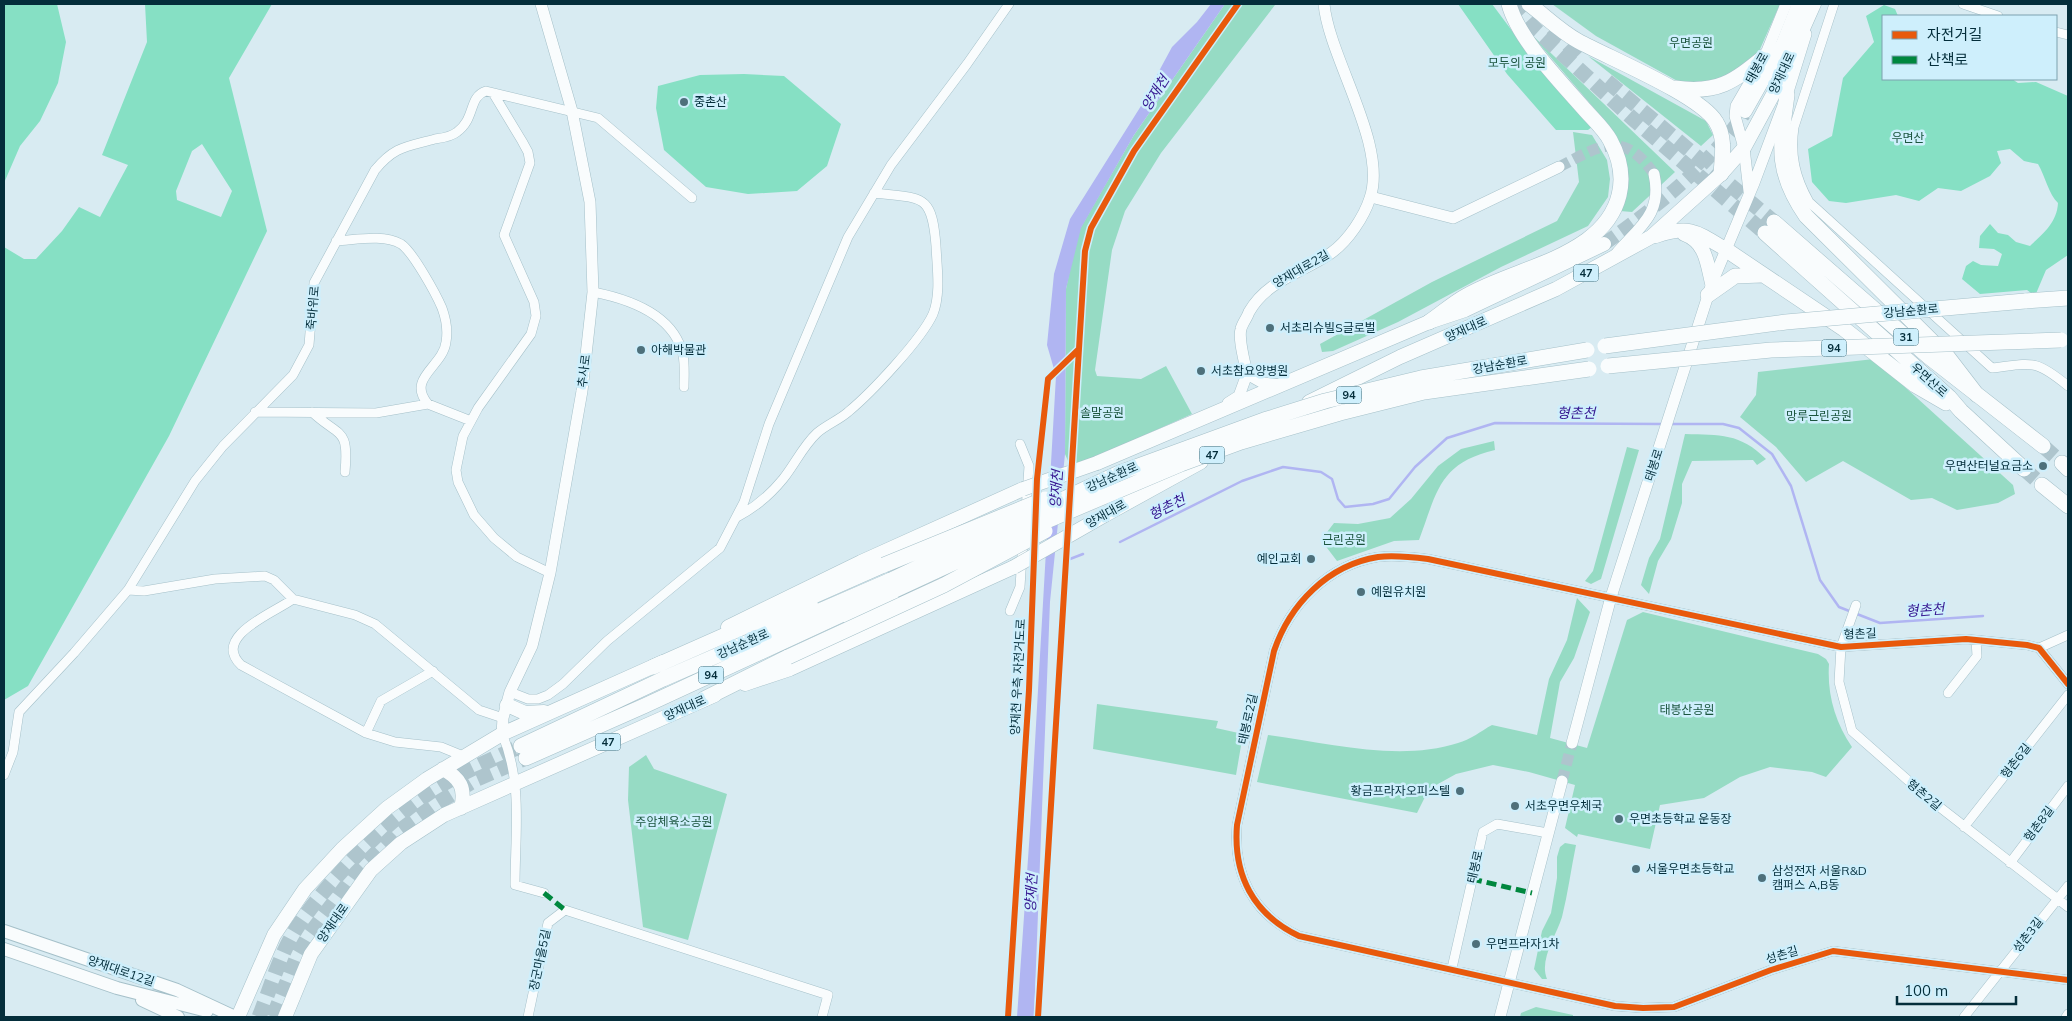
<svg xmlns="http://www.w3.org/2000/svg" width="2072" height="1021" viewBox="0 0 2072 1021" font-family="Mulish,'Noto Sans KR',sans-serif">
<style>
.green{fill:#96dbc4}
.forest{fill:#86e0c4;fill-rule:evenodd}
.water{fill:#b0b5f2}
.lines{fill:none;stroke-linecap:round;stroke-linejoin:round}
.stream{stroke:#b0b5f2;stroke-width:2.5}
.tertiary-tunnel{stroke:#aec5cd;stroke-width:11;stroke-dasharray:11 5.5;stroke-linecap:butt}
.primary-tunnel{stroke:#aec5cd;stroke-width:14;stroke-dasharray:14 7;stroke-linecap:butt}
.trunk-tunnel{stroke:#aec5cd;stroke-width:15;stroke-dasharray:15 8;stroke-linecap:butt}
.minor-casing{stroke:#a5c0c9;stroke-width:10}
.tertiary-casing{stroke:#a5c0c9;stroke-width:12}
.secondary-casing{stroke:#a5c0c9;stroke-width:14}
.primary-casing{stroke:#a5c0c9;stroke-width:15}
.trunk-casing{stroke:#a5c0c9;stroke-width:16}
.minor{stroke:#f9fcfd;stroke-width:9}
.tertiary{stroke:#f9fcfd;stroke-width:11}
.secondary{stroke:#f9fcfd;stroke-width:12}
.primary{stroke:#f9fcfd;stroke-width:14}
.trunk{stroke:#f9fcfd;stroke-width:15}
.primary-bridge-casing{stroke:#a5c0c9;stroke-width:15;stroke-linecap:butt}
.trunk-bridge-casing{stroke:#a5c0c9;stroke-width:16;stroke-linecap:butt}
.primary-bridge{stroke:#f9fcfd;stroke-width:14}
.trunk-bridge{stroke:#f9fcfd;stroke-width:15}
.quiet{stroke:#00873e;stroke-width:5;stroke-dasharray:10 5;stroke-linecap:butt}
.cycleway-casing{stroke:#ceeffc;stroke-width:9}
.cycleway{stroke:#e8590c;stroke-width:6}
.poi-dot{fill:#4e707b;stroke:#ceeffc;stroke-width:2}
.labels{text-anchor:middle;stroke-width:5;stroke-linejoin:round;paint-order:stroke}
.shield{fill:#ceeffc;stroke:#416875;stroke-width:1}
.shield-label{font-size:11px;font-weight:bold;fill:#042e3b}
.park-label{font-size:12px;fill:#1b553e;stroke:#ceeffc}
.street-label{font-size:12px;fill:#042e3b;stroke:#ceeffc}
.poi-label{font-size:12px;fill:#042e3b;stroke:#ceeffc;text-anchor:start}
.water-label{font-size:14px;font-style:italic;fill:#361791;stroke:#ceeffc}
</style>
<rect width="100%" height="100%" fill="#d8ebf2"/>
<path class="green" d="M1225 4H1300L1275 5 1161 153 1125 211 1112 250 1095 370 1097 376 1141 379 1166 366 1192 414 1071 468 1065 454 1066 289 1077 234 1134 135Z
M1552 4H1780L1757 56 1720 80 1681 83 1596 36Z
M1530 33 1675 172 1632 212 1620 211 1610 127Z
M1588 56 1706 121 1713 135 1701 146Z
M1573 132 1592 135 1607 160 1610 179 1608 197 1588 226 1501 267 1398 322 1333 351 1322 352 1320 344 1432 282 1557 221 1579 182Z
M1874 359 2013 485 2015 494 1998 503 1957 510 1932 498 1911 500 1843 461 1806 482 1776 447 1740 417 1756 395 1758 372Z
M1685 434C1720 435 1740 433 1766 459L1757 465 1753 460 1692 461 1682 484V503L1671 539 1658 561 1649 594 1641 585 1649 558 1660 539Z
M1494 441 1495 450C1439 463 1437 492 1419 540L1394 541 1337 561 1321 540 1334 523 1358 524 1390 518 1411 499 1438 466 1461 449Z
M1627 447 1639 450 1601 579 1591 584 1585 581 1593 571Z
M1577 598 1590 612 1574 658 1560 682 1550 738 1587 748 1627 620 1643 612 1818 654 1826 659 1829 664C1827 694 1835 722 1852 747L1826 777 1812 772 1770 767 1740 777 1704 798 1660 805 1650 849 1578 834 1577 837 1565 828 1575 785 1529 772 1493 765 1456 774 1429 789 1417 813 1257 782 1268 735C1328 743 1399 762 1458 743 1470 740 1481 731 1492 725L1537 735 1549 679 1567 640Z
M1097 704 1218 721 1216 728 1243 734 1236 775 1093 749Z
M646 755 654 769 727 794 688 940 643 927 628 800 629 767Z
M1565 843 1576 845C1571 869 1568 893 1562 917 1556 936 1539 960 1547 979H1542L1534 969 1542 931 1551 913 1557 878V857L1560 847Z
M1536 1007 1573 1015V1017H1520L1521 1013Z"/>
<path class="forest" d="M4 4H57L66 42 58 83 40 121 20 146 4 183Z
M145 4H272L229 78 267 231 169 436 28 686 4 700V247L24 259H36L62 231 79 207 100 217 128 165 102 155 147 42ZM202 144 232 191 221 217 177 200 176 191 192 151Z
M1458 4H1492L1545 75 1592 127 1588 130H1556L1507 74Z
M1884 5 1895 9 1898 16H1883V79H2012L2018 83 2036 82 2068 96V255L2046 270 2035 296 2027 290 1980 294 1962 279 1966 266 1973 261 1981 265 1998 266 2002 254 1994 249 1979 248 1980 236 1990 224 1998 233 2008 235 2016 242 2030 246C2044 233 2057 222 2058 203 2049 195 2045 176 2038 164L2024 161 2010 149 1997 151 2001 163 1990 176 1961 191 1938 188 1919 201 1896 195 1846 203 1829 201 1812 182 1808 149 1832 136 1843 78 1874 42 1866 16Z
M744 74 784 76 841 124 827 166 797 191 748 194 706 187 664 150 656 108 658 86 700 75Z"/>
<path class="water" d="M1211 4H1225L1134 135 1081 228 1066 289 1065 454 1050 602 1034 1017H1017L1030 830 1056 376 1047 345 1054 274 1070 219 1151 90 1152 84 1172 47 1197 22Z"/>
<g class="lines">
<path class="stream" d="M1670 424H1723L1739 428 1772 454 1791 486 1820 580 1839 607 1880 623 1983 616
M1120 542 1242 481 1283 467 1321 472 1332 479 1338 499 1345 507 1373 504 1389 499 1415 467 1447 438 1495 423 1662 424
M1070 559 1083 554"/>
<path class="tertiary-tunnel" d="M1559 167C1599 146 1623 129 1654 174
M1562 781 1572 743"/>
<path class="primary-tunnel" d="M1604 244C1656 207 1707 168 1744 114"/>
<path class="trunk-tunnel" d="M1512 4 1533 27 1632 118 1765 233
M1552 28 1584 61
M1607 81 1774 222
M2043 446 2062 463
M2024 469 2042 485
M259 1017C271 987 280 953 298 926 328 881 382 826 426 795 455 775 489 761 521 746
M273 1017 298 954 309 935 356 873 395 834 436 804 475 780 526 758"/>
<defs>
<path id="minor" d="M1834 4 1794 127C1790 155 1795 177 1809 202L1992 368C2033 363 2035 359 2068 386
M1963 4 1998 16
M2056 32 2068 35
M493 93 522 141 528 152 530 163 504 235 534 302 536 316 531 334 478 408 463 436 456 470 458 482 474 515 494 538 517 557 550 573
M336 241C356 240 383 234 401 244 413 252 436 294 442 308 446 319 448 331 446 342 443 367 406 378 428 404
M593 292C629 299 674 314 683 355 685 365 684 377 684 387
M255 412 376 413 428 404 471 421
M312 412C340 438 349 427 345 472
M1020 444 1029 466 1026 510
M737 517C756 507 770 495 783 479 795 464 803 446 817 433 826 425 839 420 848 412 871 393 921 340 933 314 941 294 937 268 936 246 932 192 922 199 874 193
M128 590 144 591 215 579 265 576 274 580 293 599 355 615 375 624 479 710 503 718
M293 599C276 612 211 636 241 665L366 733 395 742 441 747 463 756
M1856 605 1841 647 1839 682 1852 731 1928 798 2068 907
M1010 611 1020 587 1023 540
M2039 648 2068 635
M2068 684 2039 648 2027 645 1966 639 1841 647 1428 559C1412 557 1394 555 1378 557 1328 565 1290 604 1274 651L1237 825C1233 875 1253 914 1299 936L1615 1006 1643 1008 1674 1007 1771 970 1833 951 2068 980
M510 692 528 699H538L548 695 563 684 607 641 720 548 744 502 769 424 848 237 891 165 967 64 1009 4
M1948 693 1977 656 1976 640
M366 733 381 701 433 671
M502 734C523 781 515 835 515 885L544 893
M4 775 13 752 19 712 74 653 128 590 195 481 223 446 293 375 309 345 314 283 375 170C395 146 406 147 435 139 442 138 451 137 457 132 476 118 468 97 486 91L598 118 692 198
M1964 827 2068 695
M2010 863 2068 786
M1452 968 1483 832 1497 824 1548 833
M528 1017 548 923 565 910 828 995 822 1017
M1964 1017 2068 886
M2066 1017 2068 1014"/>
<path id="tertiary" d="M1749 191 1744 148 1735 116 1736 106 1765 56 1786 4
M1371 197 1453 218 1559 167
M1616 254C1639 227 1663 214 1654 174
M1247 374C1245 363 1238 339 1241 329 1242 324 1247 318 1249 312 1267 280 1302 273 1331 253 1348 241 1364 217 1370 198 1388 145 1329 58 1324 4
M1247 374 1263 383 1280 385
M1228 403 1239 396 1247 374
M502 734 503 718 510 692 532 646 550 573 582 391 593 292 590 202 572 111 541 4
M1572 743 1611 597 1712 283 1754 183 1787 95 1806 34
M1500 1017 1562 781"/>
<path id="secondary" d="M4 931 177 990 235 1017
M4 949 117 988 207 1011
M142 1000 178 1017"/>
<path id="primary" d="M1745 111 1783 44 1799 4
M1684 234C1706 242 1707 263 1712 283
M1656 236C1689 225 1696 231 1725 249
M1309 402 1400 357 1556 289 1651 237 1721 174 1744 148 1777 87 1814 4
M1097 463 1429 322 1465 310 1604 244
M1105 515 1201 462
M850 619 958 572
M728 627 861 562 1023 489
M763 628 811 605
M745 684 790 669 1014 567
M507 705 525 713 544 712
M443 769C460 778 466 788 461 808
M238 1017 274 935 305 889 342 849 387 808 427 779 502 734 663 662
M285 1017 311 954 371 870 401 843 444 815 715 695"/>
<path id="trunk" d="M1529 4C1545 16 1560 31 1578 41 1609 58 1700 95 1716 122 1726 138 1722 157 1721 174
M1675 88C1718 94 1733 82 1765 56
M1787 95C1780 147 1775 171 1806 216L1947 356 1977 395
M1774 222 1929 357 2043 446
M1765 233 1949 397 1961 411 2024 469
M1725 249 1844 329 1915 385 1946 403
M1708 295 1735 276 1761 275
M2025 301 2068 298
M1429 322C1441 314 1453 303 1466 296 1505 274 1551 266 1587 240 1621 215 1631 178 1610 140 1604 129 1594 120 1586 111 1561 82 1518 39 1509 4
M2062 463 2068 469
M2042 485 2068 506
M653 667 884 565
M704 699 788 657
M521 746 663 679 891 580
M526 758 644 706 895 590"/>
</defs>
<use href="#minor" class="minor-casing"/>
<use href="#tertiary" class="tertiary-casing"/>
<use href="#secondary" class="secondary-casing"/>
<use href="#primary" class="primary-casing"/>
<use href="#trunk" class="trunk-casing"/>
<use href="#minor" class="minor"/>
<use href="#tertiary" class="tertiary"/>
<use href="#secondary" class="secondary"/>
<use href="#primary" class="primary"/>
<use href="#trunk" class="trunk"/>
<defs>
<path id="primary-bridge" d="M1023 489 1097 463
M1014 567 1105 515"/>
<path id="trunk-bridge" d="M1605 346 1786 322 2025 301
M1608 366 1771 350 2061 340
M884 565 1045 499
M891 580 1119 473 1264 420 1325 401 1421 378 1587 350
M895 590 1018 533 1181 464 1241 442 1340 413 1424 392 1589 369
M788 657 944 585 1045 531"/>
</defs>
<use href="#primary-bridge" class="primary-bridge-casing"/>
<use href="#trunk-bridge" class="trunk-bridge-casing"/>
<use href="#primary-bridge" class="primary-bridge"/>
<use href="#trunk-bridge" class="trunk-bridge"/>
<path class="quiet" d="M1472 879 1532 893
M544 893 565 910"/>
<defs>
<path id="cycleway" d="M2068 684 2039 648 2027 645 1966 639 1841 647 1428 559C1412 557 1394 555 1378 557 1328 565 1290 604 1274 651L1237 825C1233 875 1253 914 1299 936L1615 1006 1643 1008 1674 1007 1771 970 1833 951 2068 980
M1008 1017 1029 690 1037 479 1048 379 1078 350
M1038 1017 1085 251 1091 228 1134 151 1238 4"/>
</defs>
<use href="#cycleway" class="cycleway-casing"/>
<use href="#cycleway" class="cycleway"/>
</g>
<g class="poi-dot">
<circle cx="684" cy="102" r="5"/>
<circle cx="1270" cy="328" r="5"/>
<circle cx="641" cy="350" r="5"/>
<circle cx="1201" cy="371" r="5"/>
<circle cx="2043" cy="466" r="5"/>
<circle cx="1311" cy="559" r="5"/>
<circle cx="1361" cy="592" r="5"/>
<circle cx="1460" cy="791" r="5"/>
<circle cx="1515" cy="806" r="5"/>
<circle cx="1619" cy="819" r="5"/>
<circle cx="1636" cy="869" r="5"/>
<circle cx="1762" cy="878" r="5"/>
<circle cx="1476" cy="944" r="5"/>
</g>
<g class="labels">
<g class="shield">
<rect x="1573.5" y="264.5" width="25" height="17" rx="4"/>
<rect x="1893.5" y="328.5" width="25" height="17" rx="4"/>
<rect x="1821.5" y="339.5" width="25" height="17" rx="4"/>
<rect x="1336.5" y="386.5" width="25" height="17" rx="4"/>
<rect x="1199.5" y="446.5" width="25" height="17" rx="4"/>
<rect x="698.5" y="666.5" width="25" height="17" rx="4"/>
<rect x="595.5" y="733.5" width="25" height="17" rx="4"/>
</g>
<g class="shield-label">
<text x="1586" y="277">47</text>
<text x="1906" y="341">31</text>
<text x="1834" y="352">94</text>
<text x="1349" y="399">94</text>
<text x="1212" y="459">47</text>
<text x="711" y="679">94</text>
<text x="608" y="746">47</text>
</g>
<g class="park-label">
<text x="1691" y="47">우면공원</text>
<text x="1517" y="67">모두의 공원</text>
<text x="1908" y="142">우면산</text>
<text x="1102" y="417">솔말공원</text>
<text x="1819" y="420">망루근린공원</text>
<text x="1344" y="544">근린공원</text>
<text x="1687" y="714">태봉산공원</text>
<text x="674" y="826">주암체육소공원</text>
</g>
<g class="street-label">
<text transform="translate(1757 68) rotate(-61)" y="4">태봉로</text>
<text transform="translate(1782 73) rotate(-65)" y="4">양재대로</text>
<text transform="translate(1301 269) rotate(-30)" y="4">양재대로2길</text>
<text transform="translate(313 308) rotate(-85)" y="4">죽바위로</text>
<text transform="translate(1911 311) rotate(-5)" y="4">강남순환로</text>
<text transform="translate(1466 329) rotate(-24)" y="4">양재대로</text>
<text transform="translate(1500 365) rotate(-10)" y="4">강남순환로</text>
<text transform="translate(584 371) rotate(-83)" y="4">추사로</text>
<text transform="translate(1929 380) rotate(42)" y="4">우면산로</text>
<text transform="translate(1654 465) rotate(-72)" y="4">태봉로</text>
<text transform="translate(1112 477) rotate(-24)" y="4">강남순환로</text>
<text transform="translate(1106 514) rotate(-29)" y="4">양재대로</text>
<text transform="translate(1860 634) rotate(-3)" y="4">형촌길</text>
<text transform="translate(743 644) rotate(-24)" y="4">강남순환로</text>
<text transform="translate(1018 677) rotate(-87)" y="4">양재천 우측 자전거도로</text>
<text transform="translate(685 708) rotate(-24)" y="4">양재대로</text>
<text transform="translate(1248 719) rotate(-78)" y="4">태봉로2길</text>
<text transform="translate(2016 761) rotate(-52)" y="4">형촌6길</text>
<text transform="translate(1924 795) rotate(40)" y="4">형촌2길</text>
<text transform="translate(2039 824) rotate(-53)" y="4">형촌8길</text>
<text transform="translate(1475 867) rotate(-77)" y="4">태봉로</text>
<text transform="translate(333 923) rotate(-55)" y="4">양재대로</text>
<text transform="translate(2028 935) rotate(-52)" y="4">성촌3길</text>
<text transform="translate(1782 955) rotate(-17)" y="4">성촌길</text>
<text transform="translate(540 960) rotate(-78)" y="4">장군마을5길</text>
<text transform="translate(121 971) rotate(19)" y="4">양재대로12길</text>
</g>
<g class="poi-label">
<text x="694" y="106">중촌산</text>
<text x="1280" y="332">서초리슈빌S글로벌</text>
<text x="651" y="354">아해박물관</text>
<text x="1211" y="375">서초참요양병원</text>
<text x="2033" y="470" text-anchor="end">우면산터널요금소</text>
<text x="1301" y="563" text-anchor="end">예인교회</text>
<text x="1371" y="596">예원유치원</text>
<text x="1450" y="795" text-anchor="end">황금프라자오피스텔</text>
<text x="1525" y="810">서초우면우체국</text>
<text x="1629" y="823">우면초등학교 운동장</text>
<text x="1646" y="873">서울우면초등학교</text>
<text x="1772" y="875">삼성전자 서울R&amp;D<tspan x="1772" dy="14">캠퍼스 A,B동</tspan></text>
<text x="1486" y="948">우면프라자1차</text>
</g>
<g class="water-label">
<text transform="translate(1155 93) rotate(-58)" y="5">양재천</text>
<text x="1576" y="418">형촌천</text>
<text transform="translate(1056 489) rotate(-86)" y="5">양재천</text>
<text transform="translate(1167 507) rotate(-27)" y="5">형촌천</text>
<text transform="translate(1925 610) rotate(-4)" y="5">형촌천</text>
<text transform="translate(1031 893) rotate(-87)" y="5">양재천</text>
</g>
</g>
<rect width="2072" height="1021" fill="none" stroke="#042e3b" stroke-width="10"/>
<rect x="1882" y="15" width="175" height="65" fill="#ceeffc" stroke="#7da2af"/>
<rect x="1892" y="31" width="25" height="8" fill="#e8590c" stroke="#7da2af"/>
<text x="1927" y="40" font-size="15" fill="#042e3b">자전거길</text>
<rect x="1892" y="56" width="25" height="8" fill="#00873e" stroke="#7da2af"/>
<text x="1927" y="65" font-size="15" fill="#042e3b">산책로</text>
<path d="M1897 996v8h119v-8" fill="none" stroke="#042e3b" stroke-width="2.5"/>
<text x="1904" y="996" font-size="15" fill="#042e3b" stroke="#ceeffc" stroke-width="4" paint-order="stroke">100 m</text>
</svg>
